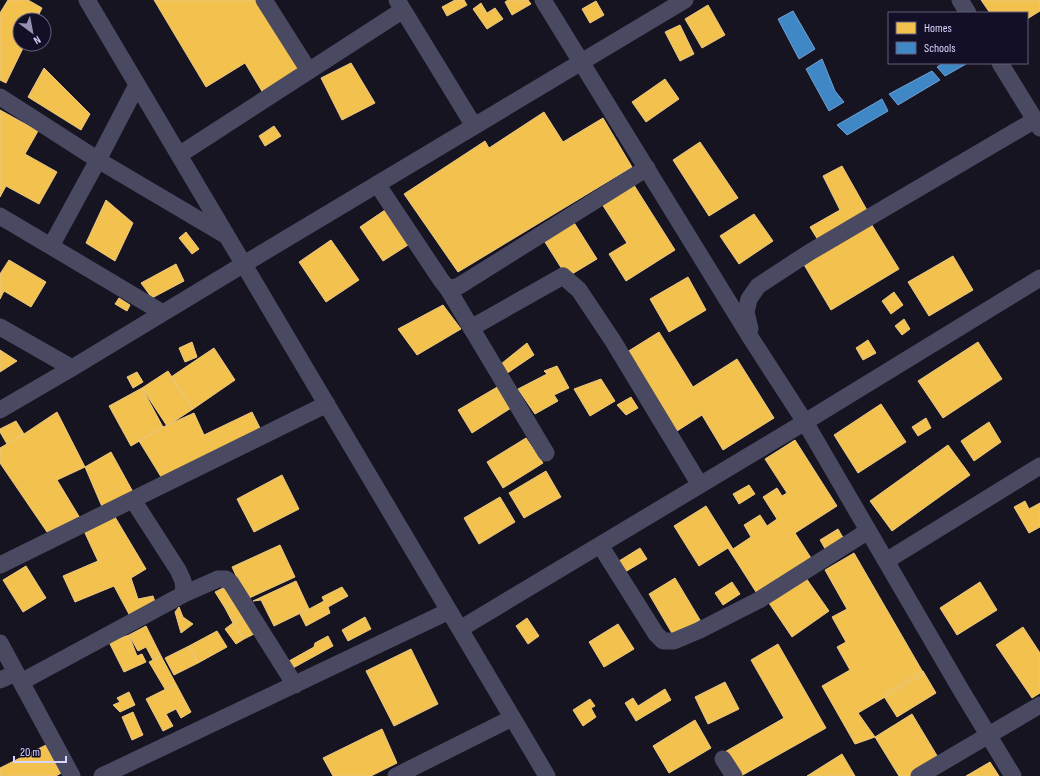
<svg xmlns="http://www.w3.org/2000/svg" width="1040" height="776" viewBox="0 0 1040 776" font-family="'Sofia Sans Condensed',sans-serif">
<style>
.homes{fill:#f2c14e;stroke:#eac783}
.schools{fill:#3f88c5;stroke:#6d9fd6}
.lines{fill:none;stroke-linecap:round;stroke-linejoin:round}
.minor{stroke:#4a4962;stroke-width:17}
</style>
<rect width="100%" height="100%" fill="#161421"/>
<path class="homes" d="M8 0H28L42 8 36 20H20V44H25L6 83 0 80V13Z
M154 0H262L303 69 263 93 245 63 206 87Z
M455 0H464L467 5 447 16 442 7Z
M508 0H528L531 4 512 15 505 2Z
M981 0H1040V11L1027 19V13H990Z
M596 1 604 15 590 23 582 9Z
M481 3 487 13 495 8 503 19 487 29 473 9Z
M708 5 725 35 702 48 685 19Z
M680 25 694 54 680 61 665 32Z
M351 63 375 103 342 120 321 78Z
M44 68 90 114 81 130 28 97Z
M665 79 679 99 646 122 632 102Z
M0 110 38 131 25 154 57 172 39 204 6 186 0 197Z
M544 112 563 142 603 118 632 167 458 272 404 194 485 141 489 148Z
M274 126 281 136 265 146 259 136Z
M700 142 738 198 709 216 673 160Z
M842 166 868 212 818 240 810 227 840 210 823 176Z
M632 182 675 250 626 281 609 254 627 243 600 201Z
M106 200 133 223 115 261 86 243Z
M385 210 408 245 383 261 360 227Z
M754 214 773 241 739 264 720 236Z
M573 221 597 259 567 277 543 239Z
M870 222 899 269 831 310 803 263Z
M186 232 199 249 192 254 179 238Z
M331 240 359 280 326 302 299 262Z
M953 256 973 290 929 316 908 282Z
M9 260 46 282 31 307 4 291 0 299V274Z
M176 264 184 281 152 298 141 283Z
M688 277 706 310 669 332 650 299Z
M894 292 903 305 891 314 882 301Z
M119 298 130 305 127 311 115 304Z
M443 305 461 329 417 355 398 329Z
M904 319 910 329 902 335 895 326Z
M659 332 693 387 737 359 774 418 723 450 702 415 677 431 627 352Z
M868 340 876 353 863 360 856 348Z
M192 342 197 357 185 362 179 348Z
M978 342 1002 379 943 418 918 381Z
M527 343 534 355 506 374 501 364Z
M214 348 235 380 193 409 171 377Z
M0 350 17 361 0 372Z
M557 366 569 388 554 395 558 401 535 414 518 389 547 374 544 371Z
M168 371 193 409 167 426 142 388Z
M137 372 143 382 133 388 127 377Z
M601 379 615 401 590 416 574 389Z
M499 386 511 408 472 433 458 410Z
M142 388 163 427 131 446 109 406Z
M631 397 638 408 626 415 617 405Z
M881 404 906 442 858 473 834 435Z
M57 412 85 467 57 480 80 518 47 532 0 463V448L24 434Z
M252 412 262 432 163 480 139 441 163 427 194 413 204 435Z
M926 418 931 428 918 436 912 427Z
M16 421 24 434 7 444 0 432V429Z
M989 422 1001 442 974 461 961 441Z
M526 438 543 463 503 488 487 462Z
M795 440 837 506 795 533 811 558 756 592 728 548 699 566 674 526 706 506 733 549 751 537 744 525 760 515 767 526 777 519 763 497 777 488 782 496 787 493 765 459Z
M948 445 970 475 892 531 870 501Z
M111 452 133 492 103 509 85 467Z
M546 471 561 497 524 518 509 493Z
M282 475 299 509 254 532 237 499Z
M749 485 755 494 739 504 733 494Z
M500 497 515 522 479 544 464 518Z
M1025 501 1029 509 1040 503V527L1029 533 1014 507Z
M115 517 146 569 131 578 138 599 153 596 156 605 130 616 114 586 75 602 63 576 98 561 84 531Z
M838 529 845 541 827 552 820 540Z
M280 545 295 577 247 599 232 567Z
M640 548 647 559 625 572 619 561Z
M854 553 924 674 858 713 875 737 855 744 822 686 850 670 837 647 846 642 832 617 847 609 825 570Z
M26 566 46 598 23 612 3 580Z
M675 578 700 620 673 635 649 594Z
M806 578 829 611 792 637 769 603Z
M296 581 309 609 274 626 261 600 253 601Z
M732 582 740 594 723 605 715 593Z
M980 582 997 610 957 635 940 608Z
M227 586 236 602 225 608 215 592Z
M342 587 348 596 328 607 330 613 306 626 300 614 324 601 322 597Z
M236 602 244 615 233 623 225 608Z
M179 607 183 617 193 624 181 633 175 612Z
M244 615 254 634 244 639 233 623Z
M365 617 371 629 348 641 342 630Z
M527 618 539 636 528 644 516 626Z
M233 623 244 639 236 644 225 629Z
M618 624 634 649 604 667 589 642Z
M146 626 161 656 153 660 146 647 138 651 129 635Z
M1023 627 1040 653V693L1032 698 996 645Z
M217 631 227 647 198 663 189 646Z
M129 635 137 656 142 654 146 662 124 672 109 642Z
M328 636 333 646 293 668 289 661 314 647 315 643Z
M778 644 826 728 741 776 723 753 784 718 751 660Z
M189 646 198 663 174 675 165 658Z
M411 649 438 704 394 726 366 671Z
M161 656 176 684 165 689 149 662Z
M923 671 936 693 897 717 883 695Z
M725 682 739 709 708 724 695 697Z
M176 684 191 712 181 718 176 709 166 714 173 726 163 731 146 699Z
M665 689 671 700 636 721 625 703 633 698 638 706Z
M129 692 135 705 120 712 113 705 120 702 117 698Z
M590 699 595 706 591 708 596 717 583 726 573 710Z
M133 712 143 735 132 740 122 717Z
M912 714 939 759 911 776H899L875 737Z
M695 720 711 748 669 773 653 746Z
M382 729 397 763 371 776H333L323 758Z
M46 745 61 773 56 776H0V768Z
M842 754 855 776H807Z
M990 762 999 776H966Z"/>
<path class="schools" d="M793 11 815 49 799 59 778 19Z
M822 59 835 91 844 102 829 111 806 69Z
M943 63H965L966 64 945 76 937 67Z
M932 71 940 80 898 105 889 94Z
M882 99 888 111 847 135 837 125Z"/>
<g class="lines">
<path class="minor" d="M87 0 547 776
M264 0 309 71
M397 0 474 126
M543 0 752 340 805 422 961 690 1013 776
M960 0 968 13
M1000 63 1040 128
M0 97 98 160 225 235
M179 155 403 10
M377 184 441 280 448 289 459 286 647 168
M0 216 163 313
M51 246 98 160 137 85
M448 289 546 453
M0 327 72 368
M471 328 563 276 579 290 613 341 700 485
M750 329 746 312 749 299 758 286 810 252 1035 120
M0 410 72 368 244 264 685 0
M600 545 656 634 663 641H674L700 630 759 600 868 531
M886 561 1040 466
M0 565 327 404
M184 594 218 579H226L231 583 295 685
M460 629 805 422 1040 278
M0 643 72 776
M0 680 16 673
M21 682 184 594 183 581 178 570 133 500
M723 759 734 776
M102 776 449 611
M396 776 512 718
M919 776 1040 705"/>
</g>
<rect x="888" y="12" width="140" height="52" fill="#130f26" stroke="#625e7d"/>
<rect x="896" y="22" width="20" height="12" fill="#f2c14e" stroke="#625e7d"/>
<text x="924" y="32" font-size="12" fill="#d9d4ff">Homes</text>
<rect x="896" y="42" width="20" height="12" fill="#3f88c5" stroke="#625e7d"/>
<text x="924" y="52" font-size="12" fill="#d9d4ff">Schools</text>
<g transform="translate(32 32) rotate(148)"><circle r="19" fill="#130f26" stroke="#625e7d"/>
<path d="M0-3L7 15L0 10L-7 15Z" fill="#9591b1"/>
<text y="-6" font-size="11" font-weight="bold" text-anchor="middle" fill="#d9d4ff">N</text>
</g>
<path d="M14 756v6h52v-6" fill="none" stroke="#d9d4ff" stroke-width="2"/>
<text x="20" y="756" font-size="12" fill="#d9d4ff" stroke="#130f26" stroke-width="3" paint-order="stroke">20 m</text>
</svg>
